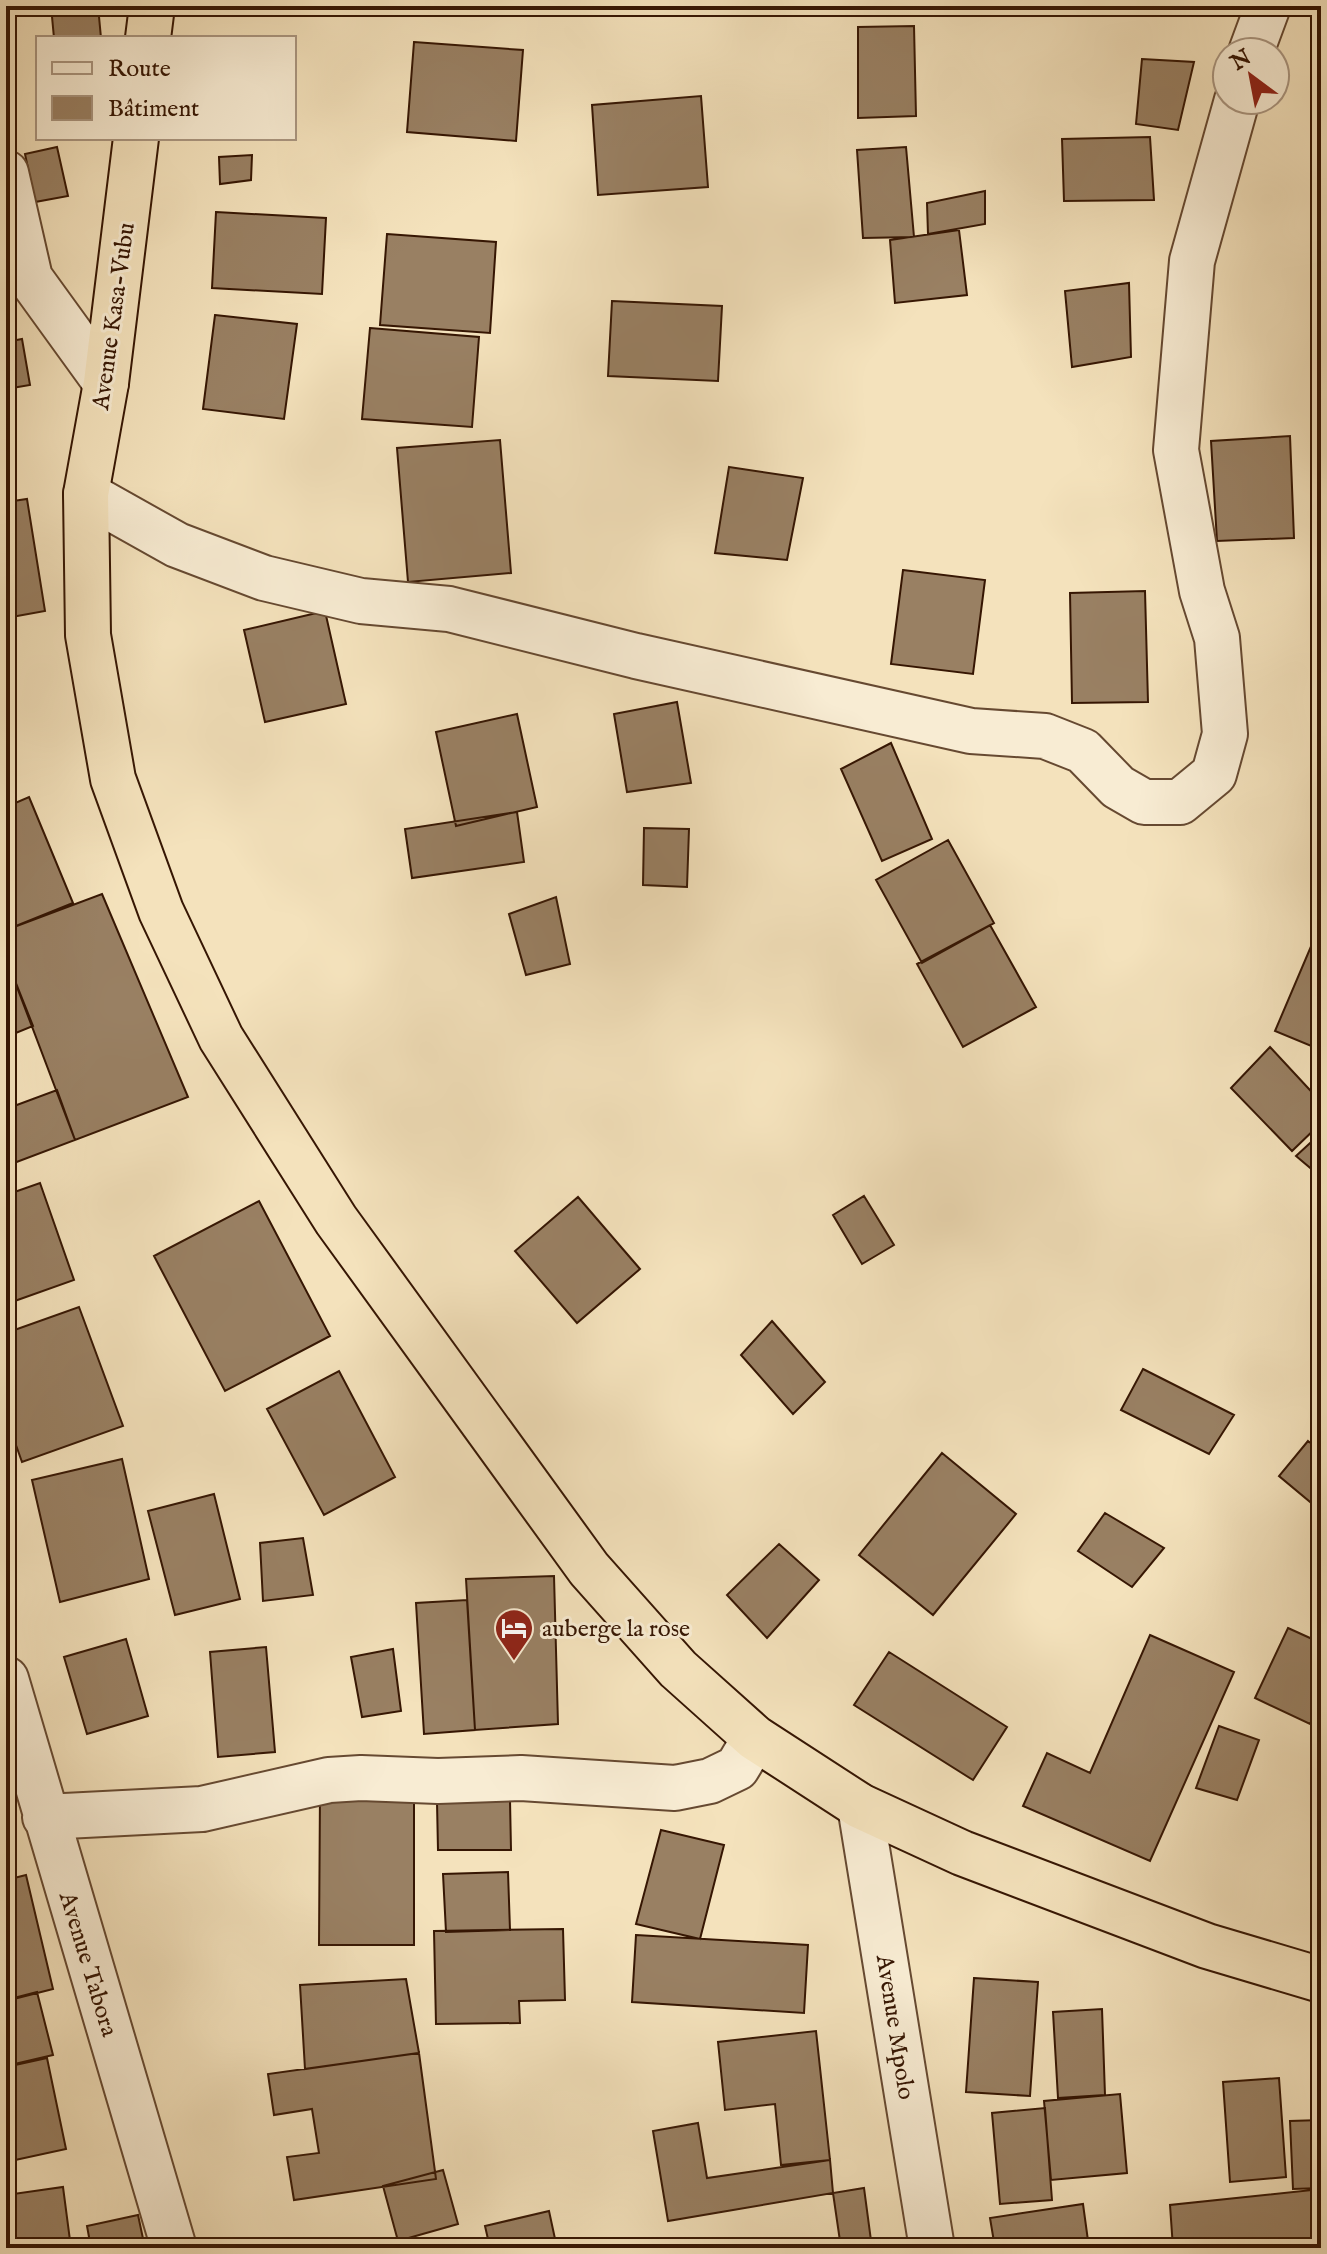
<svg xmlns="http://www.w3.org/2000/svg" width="1327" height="2254" viewBox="0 0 1327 2254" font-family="'IM FELL English',serif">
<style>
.building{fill:#998063;stroke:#361603;stroke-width:2}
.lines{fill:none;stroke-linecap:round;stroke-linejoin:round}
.minor-casing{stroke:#664931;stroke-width:48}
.highway-casing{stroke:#361603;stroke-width:48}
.minor{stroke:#f8ecd3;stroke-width:44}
.highway{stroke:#f4e2bc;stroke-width:44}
.labels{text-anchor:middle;stroke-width:6;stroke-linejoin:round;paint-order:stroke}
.street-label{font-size:24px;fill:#361603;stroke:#f8ecd3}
.poi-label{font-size:24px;fill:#361603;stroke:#f8ecd3;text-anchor:start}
</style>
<rect width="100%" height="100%" fill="#f4e2bc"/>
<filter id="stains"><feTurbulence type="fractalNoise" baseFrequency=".0025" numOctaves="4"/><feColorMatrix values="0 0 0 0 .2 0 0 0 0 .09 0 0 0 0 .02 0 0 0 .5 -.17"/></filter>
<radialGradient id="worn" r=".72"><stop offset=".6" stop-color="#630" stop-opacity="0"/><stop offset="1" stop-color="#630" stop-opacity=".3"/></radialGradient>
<path class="building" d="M51 6H98L101 38H54Z
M914 26 916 116 858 118V27Z
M414 42 523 50 516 141 407 132Z
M1142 59 1194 62 1178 130 1136 124Z
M701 96 708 187 598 195 592 105Z
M1150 137 1154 200 1064 201 1062 139Z
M57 147 68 196 35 202 25 154Z
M906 147 914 237 863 238 857 150Z
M252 155 251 180 220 184 219 157Z
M985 191V224L928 234 927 203Z
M216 212 326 218 322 294 212 288Z
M959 230 967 295 895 303 890 240Z
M387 234 496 242 490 333 380 325Z
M1129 283 1131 357 1072 367 1065 291Z
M612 301 722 306 718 381 608 376Z
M215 315 297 324 284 419 203 409Z
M370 328 479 337 472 427 362 419Z
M22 339 30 385 6 389V342Z
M1290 436 1294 538 1217 541 1211 441Z
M500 440 511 573 408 582 397 448Z
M729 467 803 478 787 560 715 553Z
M27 499 45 611 6 618V502Z
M903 570 985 580 973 674 891 664Z
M1145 591 1148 702 1072 703 1070 593Z
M325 611 346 704 265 722 244 630Z
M677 702 691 783 627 792 614 714Z
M517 714 537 807 456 826 436 732Z
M891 743 932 839 882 861 841 769Z
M29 797 73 903 6 930V807Z
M517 812 524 862 412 878 405 829Z
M644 828 689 829 687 887 643 885Z
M948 840 994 923 922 963 876 880Z
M102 894 188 1097 75 1140 6 958V930Z
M556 897 570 964 526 975 509 914Z
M1321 923V1050L1275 1031Z
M990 925 1036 1007 963 1047 917 964Z
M6 958 33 1026 6 1037Z
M1270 1047 1321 1102V1123L1292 1151 1231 1088Z
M57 1090 75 1140 6 1166V1109Z
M1321 1133V1177L1296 1156Z
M40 1183 74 1280 9 1303 6 1195Z
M864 1196 894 1245 862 1264 833 1215Z
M578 1197 640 1269 577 1323 515 1251Z
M259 1201 330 1336 225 1391 154 1256Z
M79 1307 123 1426 22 1462 6 1417V1333Z
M772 1321 825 1382 793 1414 741 1355Z
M1143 1369 1234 1415 1209 1454 1121 1410Z
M339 1371 395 1477 324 1515 267 1409Z
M1308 1441 1321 1451V1511L1279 1476Z
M942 1453 1016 1514 933 1615 859 1555Z
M122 1459 149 1579 60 1602 32 1480Z
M214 1494 240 1599 175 1615 148 1511Z
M1105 1513 1164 1548 1132 1587 1078 1551Z
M303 1538 313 1595 263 1601 260 1543Z
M779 1544 819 1580 767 1638 727 1595Z
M554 1576 558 1724 475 1730 466 1579Z
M467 1600 475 1730 424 1734 416 1603Z
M1288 1628 1321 1643V1702L1310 1724 1255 1698Z
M1150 1635 1234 1672 1150 1861 1023 1806 1047 1753 1090 1773Z
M126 1639 148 1716 87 1734 64 1657Z
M266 1647 275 1752 218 1757 210 1652Z
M393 1649 401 1711 362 1717 351 1657Z
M889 1652 1007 1727 973 1780 854 1705Z
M1219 1726 1259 1740 1237 1800 1196 1788Z
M414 1790V1945H319L320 1791Z
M510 1800 511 1850H438L437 1802Z
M1321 1827V1847L1313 1844Z
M661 1830 724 1845 700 1939 636 1924Z
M508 1872 510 1930 446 1932 443 1874Z
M26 1875 53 1989 6 2001V1880Z
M563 1929 565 2000 519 2001 520 2023 436 2024 434 1931Z
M636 1935 808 1945 804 2013 632 2002Z
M974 1978 1038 1982 1030 2096 966 2092Z
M406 1979 419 2053 305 2069 300 1985Z
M37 1992 53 2055 6 2066V2000Z
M1102 2009 1105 2095 1058 2098 1053 2012Z
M816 2031 830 2160 781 2165 775 2104 725 2110 718 2042Z
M419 2053 436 2179 294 2200 287 2157 319 2153 312 2109 274 2115 268 2074Z
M47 2058 66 2149 6 2162V2067Z
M1279 2078 1286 2177 1230 2182 1223 2082Z
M1120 2094 1127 2173 1051 2180 1044 2101Z
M1045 2108 1052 2200 1000 2204 992 2113Z
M1321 2120V2188L1293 2189 1290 2121Z
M698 2123 707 2178 830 2160 833 2193 668 2221 653 2131Z
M443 2170 458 2224 398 2241 383 2186Z
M63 2187 71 2248H14L6 2195Z
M864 2188 872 2248H841L833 2193Z
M1321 2189V2248H1173L1170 2205Z
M1083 2204 1089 2248H995L990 2218Z
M549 2211 557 2248H490L485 2226Z
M138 2215 145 2248H91L87 2226Z"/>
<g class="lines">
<defs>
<path id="minor" d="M1251 52 1268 6
M6 173 30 278 106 383
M86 494 177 545 264 578 361 601 449 609 636 656 971 731 1045 736 1083 751 1118 787 1144 802H1180L1214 774 1225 734 1217 638 1202 591 1176 450 1192 261 1237 100
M6 1679 174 2248
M860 1806 932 2248
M45 1817 202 1809 329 1780 361 1778 438 1781 521 1778 675 1788 710 1781 737 1768 755 1738"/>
<path id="highway" d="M148 38 152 6
M136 138 106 383 86 494 88 635 113 779 161 911 221 1038 336 1220 589 1569 678 1669 755 1738 860 1806 962 1853 1207 1946 1321 1980"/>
</defs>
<use href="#minor" class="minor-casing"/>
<use href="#highway" class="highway-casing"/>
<use href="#minor" class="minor"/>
<use href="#highway" class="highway"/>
</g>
<defs>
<symbol id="hotel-pin" viewBox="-11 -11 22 30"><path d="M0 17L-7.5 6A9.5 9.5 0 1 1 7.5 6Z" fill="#8f2418" stroke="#f8ecd3"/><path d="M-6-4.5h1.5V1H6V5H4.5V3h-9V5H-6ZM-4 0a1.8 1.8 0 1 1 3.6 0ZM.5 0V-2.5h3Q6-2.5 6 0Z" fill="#fff"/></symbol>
</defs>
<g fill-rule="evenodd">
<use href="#hotel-pin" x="492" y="1606" width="44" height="60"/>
</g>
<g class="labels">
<g class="street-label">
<text transform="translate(113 316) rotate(-82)" y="8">Avenue Kasa-Vubu</text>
<text transform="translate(89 1964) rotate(73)" y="8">Avenue Tabora</text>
<text transform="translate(896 2027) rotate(81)" y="8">Avenue Mpolo</text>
</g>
<g class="poi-label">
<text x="542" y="1636">auberge la rose</text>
</g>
</g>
<rect width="1327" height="2254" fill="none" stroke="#f4e2bc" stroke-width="32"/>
<rect x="8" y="8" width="1311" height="2238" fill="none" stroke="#361603" stroke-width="4"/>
<rect x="16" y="16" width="1295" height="2222" fill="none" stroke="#361603" stroke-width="2"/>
<rect x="36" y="36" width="260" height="104" fill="#f8ecd3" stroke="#aa9680" stroke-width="2"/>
<rect x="52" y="62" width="40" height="12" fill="#f8ecd3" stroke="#aa9680" stroke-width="2"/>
<text x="108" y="76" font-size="24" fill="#361603">Route</text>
<rect x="52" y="96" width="40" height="24" fill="#998063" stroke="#aa9680" stroke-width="2"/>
<text x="108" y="116" font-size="24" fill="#361603">Bâtiment</text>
<g transform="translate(1251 76) rotate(328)"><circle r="38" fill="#f8ecd3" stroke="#aa9680" stroke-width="2"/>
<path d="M0-6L14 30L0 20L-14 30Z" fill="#8f2418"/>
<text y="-12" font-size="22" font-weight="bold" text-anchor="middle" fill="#361603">N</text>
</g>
<rect width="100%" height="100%" filter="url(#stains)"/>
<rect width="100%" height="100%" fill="url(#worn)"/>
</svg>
